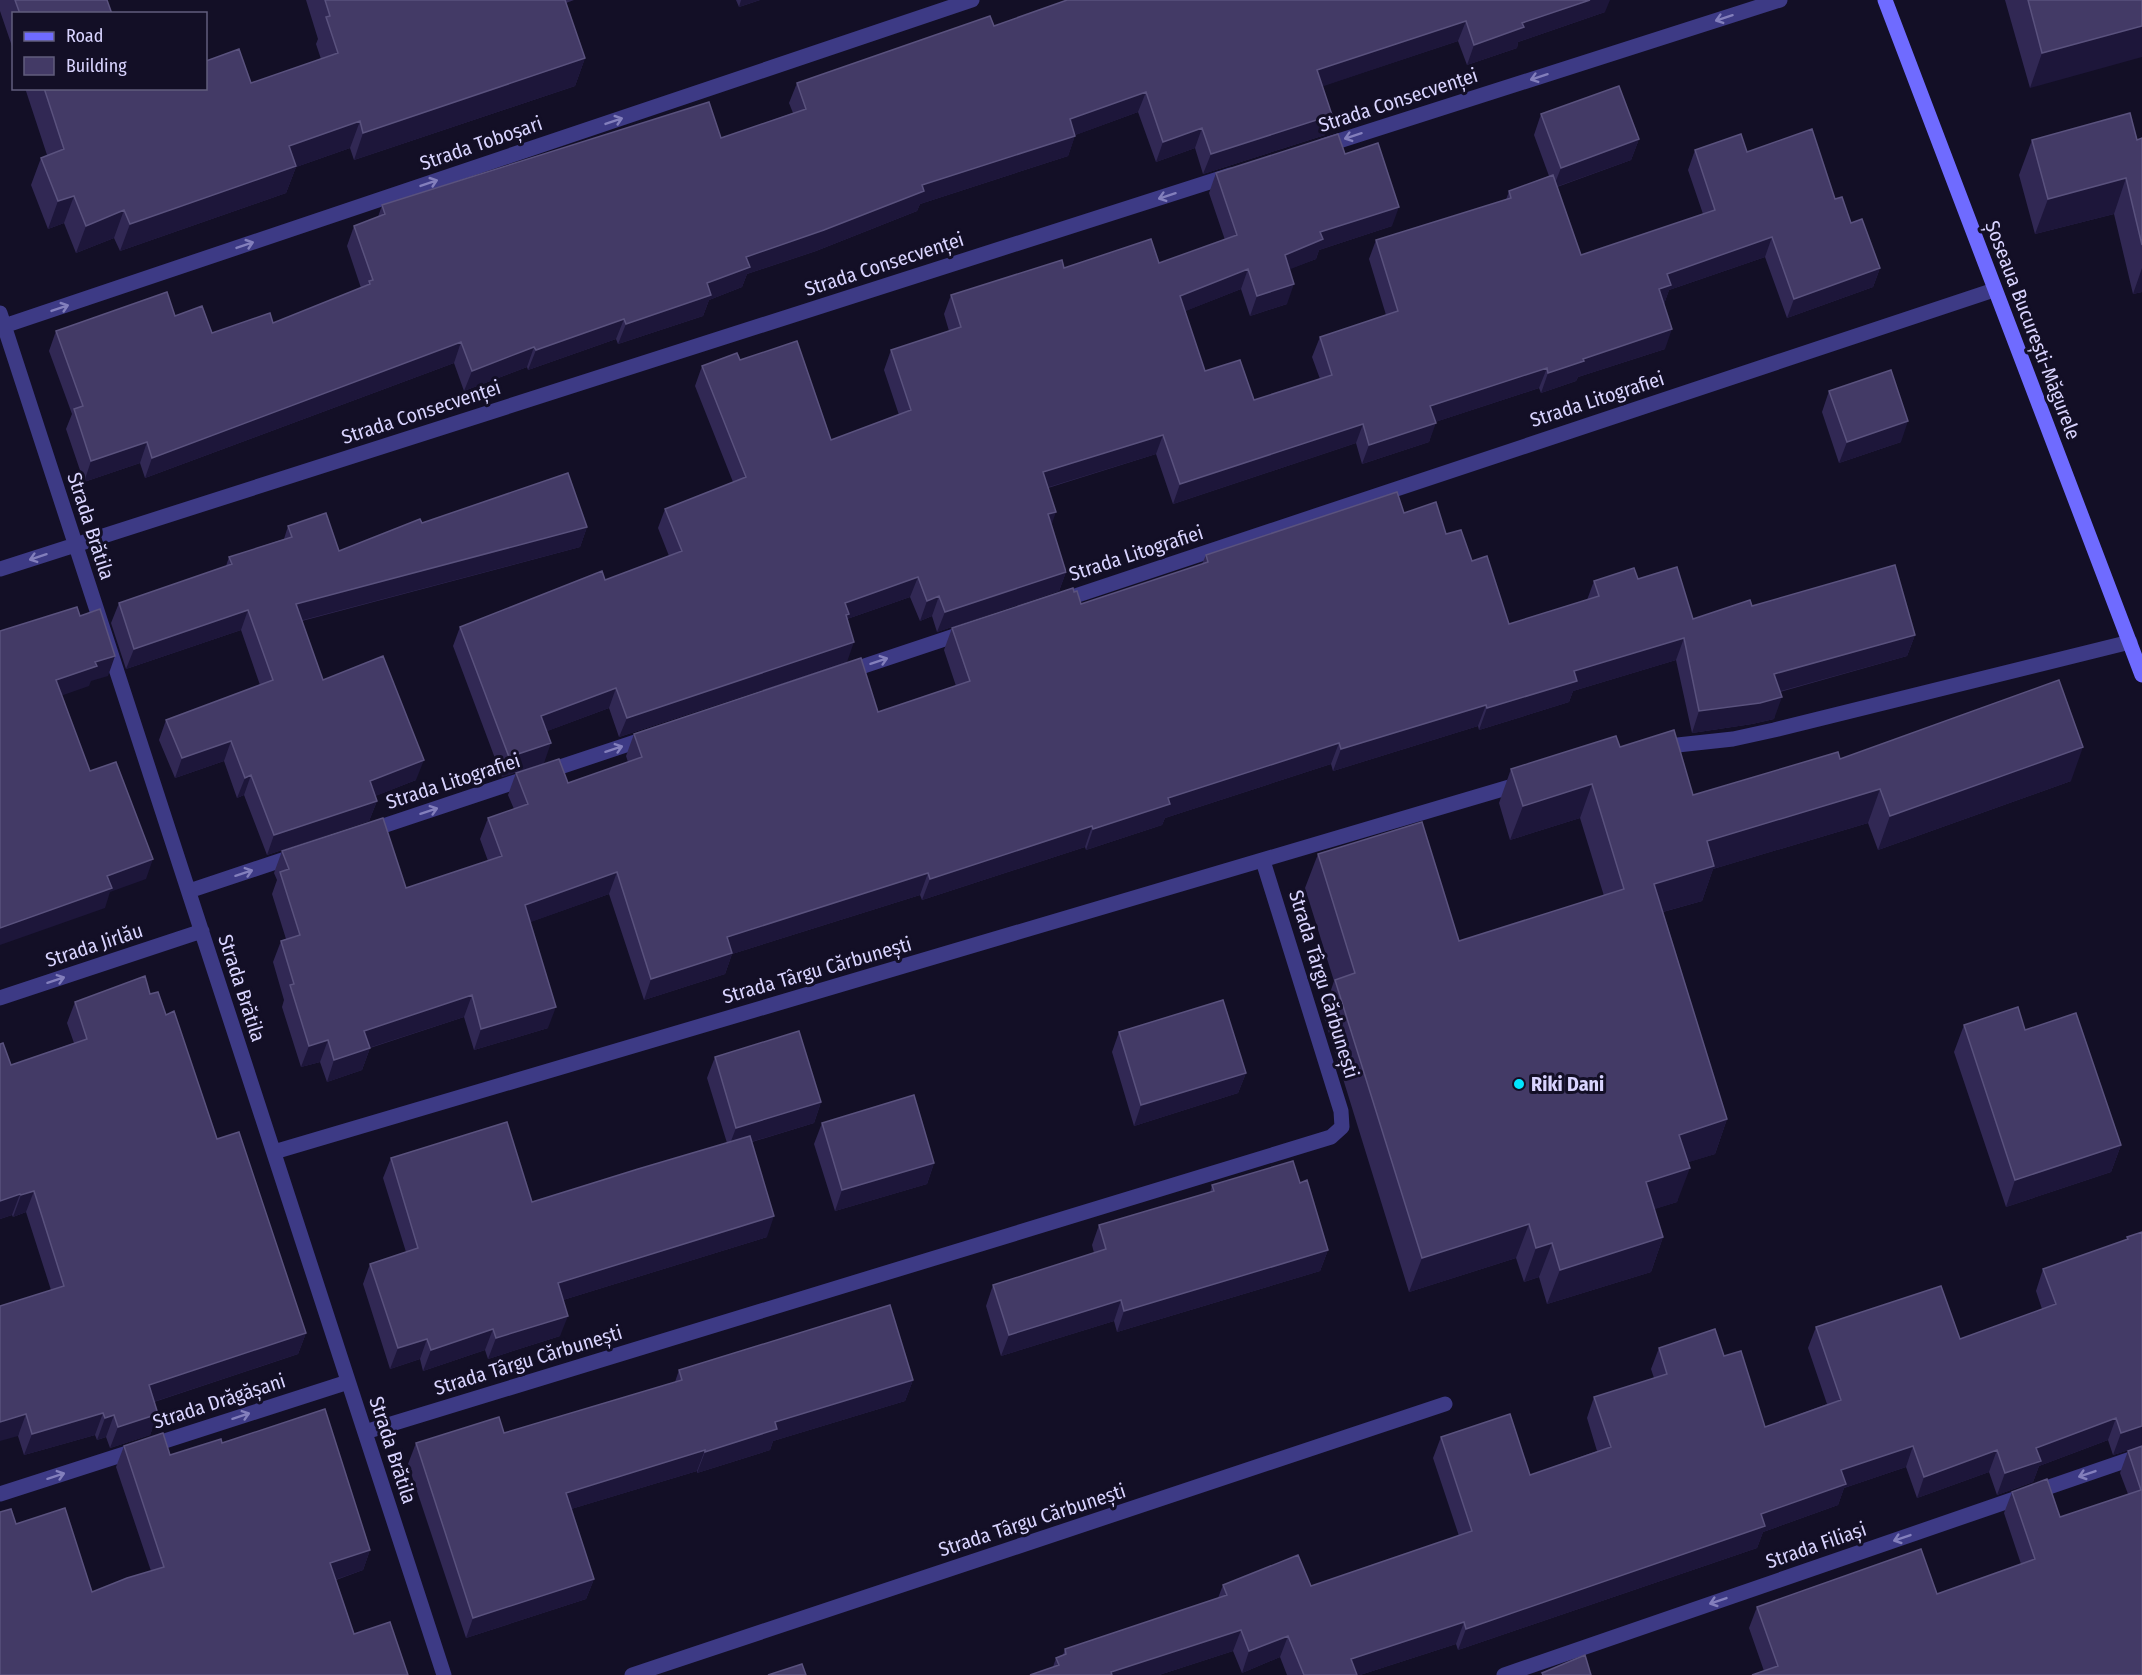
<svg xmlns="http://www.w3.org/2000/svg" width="2142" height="1675" viewBox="0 0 2142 1675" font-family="'Fira Sans Condensed',sans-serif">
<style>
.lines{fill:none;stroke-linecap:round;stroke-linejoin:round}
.minor{stroke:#3d3a85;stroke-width:15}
.secondary{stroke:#6f6bff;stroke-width:15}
.wall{fill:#312854}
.shaded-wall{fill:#1d163a}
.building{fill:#433a66;stroke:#5a527e;stroke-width:1.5}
.oneway{stroke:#837fbc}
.poi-dot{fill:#00e5ff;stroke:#130f26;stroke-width:2}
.labels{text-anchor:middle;stroke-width:6;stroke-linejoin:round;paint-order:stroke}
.street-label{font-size:20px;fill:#d9d4ff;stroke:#130f26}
.poi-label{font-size:20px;font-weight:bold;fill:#d9d4ff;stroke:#130f26;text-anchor:start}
</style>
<rect width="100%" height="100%" fill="#130f26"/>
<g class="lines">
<path class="minor" d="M1323 146 1780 0
M0 313 444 1675
M4 326 972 0
M0 569 1231 175
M1060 601 1994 290
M846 672 966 632
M1659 747 1733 739 1774 730 2130 642
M368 831 650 737
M189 891 297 855
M0 998 202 931
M274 1152 1523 783
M365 1432 1331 1137 1342 1127 1341 1111 1263 861
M0 1494 348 1382
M632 1675 1445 1404
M1504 1675 2142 1455"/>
<path class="secondary" d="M1885 0 2142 675"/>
</g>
<path class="wall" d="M0 0H107L112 14H14V52L0 11Z
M306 0H574L566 3 585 58 575 86 354 160 350 148 296 167 286 193 120 251 114 238 76 253 64 223 48 229 31 185 41 158 47 155 25 88H206L251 83 321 59 316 44 318 39Z
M736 0H760L739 7Z
M2005 0H2142L2030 88Z
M1605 12 1518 42 1517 48 1467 65 1458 41 1322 86 1325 135 1203 174 1195 148 1156 162 1138 112 1075 135 1068 156 920 204 917 211 816 251 747 274 742 287 709 300 703 316 618 344 616 339 528 370 527 367 464 391 454 363 145 478 140 463 84 482 66 429 72 414 49 351 56 331 175 316 212 333 273 323 361 288 347 246 354 226 378 217 382 205 721 138 793 113 789 103 797 83 994 26Z
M1541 114 1639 139 1631 160 1557 187 1581 255 1703 214 1688 170 1695 150 1747 152 1835 199 1880 268 1873 287 1787 318 1765 257 1669 290 1664 304 1665 349 1578 377 1576 381 1541 393 1539 388 1435 422 1429 442 1362 464 1356 443 1173 504 1156 454 1048 488 1051 525 1066 572 1059 591 937 632 932 616 920 621 910 597 847 619V662L619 737 609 708 547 731 544 763 502 777 453 646 460 627 605 580 669 556 658 528 665 509 733 482 695 386 702 366 740 360 831 440 899 415 884 370 891 350 949 331 944 314 951 295 1064 268 1159 263 1225 240 1209 193 1216 173 1345 154 1392 226 1319 250 1316 259 1289 269 1287 304 1250 316 1241 289 1185 311 1205 371 1254 400 1320 379 1312 357 1320 337 1386 315 1369 259 1376 240 1506 200 1509 191 1549 176 1534 135Z
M2142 138V292L2133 294 2114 214 2035 234 2019 175 2032 140H2137Z
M1829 391 1901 442 1839 463 1822 412Z
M1404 513 1446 534 1472 561 1509 624 1587 600 1594 581 1638 579 1693 619 1752 606 1915 635 1907 656 1780 692 1774 719 1752 724 1692 733 1676 660 1573 691 1569 702 1479 730 1478 726 1333 771 1331 764 1165 818 1162 825 1086 850 1085 847 922 900 920 895 732 954 725 974 644 1000 609 894 530 922 548 1028 474 1050 464 1017 370 1048 362 1070 327 1082 320 1062 301 1067 282 1007 284 1000 273 962 281 941 286 939 272 894 277 880 274 873 282 851 406 888 488 861 480 839 488 818 514 809 508 795 516 773 568 783 628 762 626 756 634 734 878 712 956 686 944 650 952 628 1074 592 1081 604 1202 564 1206 555Z
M422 523 587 527 580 547 302 621 323 680 416 780 375 796 377 801 369 821 267 855 244 795 237 798 224 761 175 778 159 740 166 720 260 685 241 630 126 669 111 623 119 603 226 566 229 557 284 539 288 526 339 551Z
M1620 747 1693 795 1840 759 2071 781 1878 850 1868 823 1713 869 1702 901 1663 912 1727 1119 1715 1154 1688 1162 1677 1202 1654 1209 1663 1237 1651 1272 1547 1304 1539 1277 1524 1282 1516 1258 1409 1292 1323 1014 1334 981 1305 888 1318 854 1459 941 1604 896 1580 818 1510 840 1499 803 1511 769Z
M150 994 166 1015 217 1139 306 1333 298 1354 154 1402 158 1414 150 1435 110 1448 106 1437 97 1440 95 1435 24 1455 18 1436 51 1290 26 1212 13 1217 12 1215 0 1219V1044L11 1065 74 1043 67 1023 75 1002Z
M1964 1025 2025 1030 2121 1145 2111 1172 2006 1207 1954 1052Z
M1119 1032 1246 1073 1238 1093 1134 1126 1112 1052Z
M715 1057 821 1102 814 1123 752 1142 767 1237 563 1300 560 1336 488 1359 485 1350 423 1371 420 1359 390 1369 363 1284 370 1264 406 1252 383 1178 391 1158 532 1202 727 1143 707 1078Z
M822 1123 934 1163 927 1184 835 1211 814 1144Z
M1300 1183 1328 1250 1320 1271 1117 1332 1114 1321 1001 1356 986 1306 993 1285 1094 1253 1092 1245 1099 1225 1210 1193 1212 1185Z
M2127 1237 2142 1446 2113 1455 2108 1440 2039 1466 2033 1482 1997 1495 1989 1472 1917 1498 1906 1467 1844 1488 1838 1505 1763 1532 1757 1548 1458 1650 1456 1644 1360 1675H1287L1280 1657 1242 1673 1233 1651 1159 1675H1030L1053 1667 1056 1658 1063 1655 1065 1649 1218 1598 1223 1585 1311 1586 1459 1536 1433 1458 1441 1437 1530 1475 1597 1451 1587 1418 1594 1397 1654 1378 1651 1369 1659 1348 1724 1356 1765 1427 1827 1404 1808 1348 1816 1327 1960 1339 2042 1309 2036 1291 2043 1269 2126 1240Z
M679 1370 913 1380 905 1401 773 1441 770 1450 697 1473V1471L571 1509 594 1579 586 1599 466 1638 408 1464 416 1443 504 1433 675 1382Z
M222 1443 370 1550 363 1570 336 1580 354 1634 0 1675 16 1524 92 1592 151 1571 116 1467 124 1446 170 1455Z
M2142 1446V1675L1764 1671 1749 1628 1757 1607 1937 1594 2021 1564 2004 1513 2012 1492 2060 1517 2128 1494 2120 1473 2128 1451Z"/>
<path class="shaded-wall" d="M741 0H760L739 7Z
M1590 0H1610L1605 12 1518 42 1517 48 1467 65 1474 45 1522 23Z
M1466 21 1458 41 1309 91 1317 70Z
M2142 26V57L2030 88 2042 53Z
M585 58 575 86 354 160 363 133Z
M1146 92 1138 112 1062 140 1070 119Z
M1332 115 1325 135 1203 174 1211 154Z
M360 121 350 148 296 167 286 193 120 251 130 224 289 146Z
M1202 128 1195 148 1156 162 1163 142Z
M1075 136 1068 156 920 204 917 211 816 251 747 274 742 287 709 300 703 316 618 344 626 324 707 283 746 257 922 185Z
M1639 139 1631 160 1553 188 1561 168Z
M2126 178 2114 214 2035 234 2048 199Z
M74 196 64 223 48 229 58 201Z
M1399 207 1392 226 1319 250 1316 259 1278 274 1285 255 1320 232Z
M124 210 114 238 76 253 86 226Z
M1772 237 1765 257 1669 290 1664 304 1659 289 1667 274Z
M1880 268 1873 287 1787 318 1794 299Z
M2142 268V292L2133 294Z
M1248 269 1241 289 1173 316 1180 296Z
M1294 284 1287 304 1250 316 1257 296Z
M624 319 616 339 528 370 536 350Z
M1672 329 1665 349 1578 377 1576 381 1541 393 1548 373 1583 359Z
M461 342 454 363 145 478 152 458Z
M534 347 527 367 464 391 472 371Z
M1547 368 1539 388 1423 426 1430 406Z
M1908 421 1901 442 1839 463 1847 442Z
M1436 423 1429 442 1362 464 1369 445Z
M1363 424 1356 443 1173 504 1180 484Z
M1163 435 1156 454 1036 491 1043 472Z
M147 442 140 463 84 482 91 461Z
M1056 512 1049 532 1048 514Z
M587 527 580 547 288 624 296 604Z
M1066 572 1059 591 937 632 945 612Z
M918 577 910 597 847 619 842 634 845 603Z
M939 596 932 616 920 621 927 601Z
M248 610 241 630 126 669 134 649Z
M1915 635 1907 656 1766 695 1774 674Z
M1684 638 1676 660 1573 691 1569 702 1479 730 1487 708 1574 671Z
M854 642 847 662 619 737 627 718Z
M115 656 108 676 91 681 89 686 49 700 56 680 95 662Z
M616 688 609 708 534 736 541 716Z
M1782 697 1774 719 1752 724 1692 733 1699 711Z
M1486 705 1478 726 1333 771 1341 749Z
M231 741 224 761 175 778 182 758Z
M551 743 544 763 502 777 509 757Z
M1339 743 1331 764 1165 818 1162 825 1086 850 1093 829 1168 798Z
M2083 747 2071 781 1878 850 1890 816Z
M424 760 416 780 363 801 370 781Z
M251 775 244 795 237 798 245 778Z
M1592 784 1580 818 1510 840 1523 806Z
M1880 789 1868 823 1713 869 1702 901 1641 918 1654 884 1707 841Z
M377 801 369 821 267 855 274 835Z
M1092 826 1085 847 922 900 930 879Z
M153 859 146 879 110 892 105 908 0 945V928L107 876Z
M617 872 609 894 517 927 525 905Z
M928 873 920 895 732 954 725 974 644 1000 651 979 727 937Z
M472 995 464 1017 356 1052 364 1031Z
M556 1007 548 1028 474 1050 481 1029Z
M328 1040 320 1062 301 1067 309 1046Z
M370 1048 362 1070 327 1082 334 1060Z
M1246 1073 1238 1093 1134 1126 1141 1105Z
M821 1102 814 1123 728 1149 736 1128Z
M1727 1119 1715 1154 1667 1169 1679 1135Z
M2121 1145 2111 1172 2006 1207 2015 1180Z
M934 1163 927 1184 835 1211 842 1190Z
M1690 1168 1677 1202 1633 1216 1646 1182Z
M34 1191 26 1212 13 1217 21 1195Z
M20 1194 12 1215 0 1219V1201Z
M774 1216 767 1237 550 1304 558 1283Z
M1529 1224 1516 1258 1409 1292 1422 1258Z
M1663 1237 1651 1272 1547 1304 1560 1270Z
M1552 1243 1539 1277 1524 1282 1536 1248Z
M1328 1250 1320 1271 1117 1332 1124 1311Z
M1121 1300 1114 1321 1001 1356 1009 1335Z
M568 1316 560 1336 488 1359 496 1338Z
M493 1329 485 1350 423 1371 431 1350Z
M306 1333 298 1354 141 1406 149 1385Z
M427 1339 420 1359 390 1369 398 1348Z
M913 1380 905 1401 773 1441 770 1450 697 1473 705 1452 775 1422Z
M103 1413 95 1435 24 1455 32 1434Z
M26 1414 18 1436 0 1441V1422Z
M158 1414 150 1435 110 1448 118 1427Z
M114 1415 106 1437 97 1440 105 1418Z
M2116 1418 2108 1440 2039 1466 2033 1482 1997 1495 2005 1473 2036 1448Z
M2142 1426V1446L2113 1455 2121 1433Z
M1913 1446 1906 1467 1844 1488 1838 1505 1763 1532 1757 1548 1458 1650 1466 1629 1761 1514 1841 1470Z
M705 1450 697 1471 558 1513 566 1493Z
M1997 1450 1989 1472 1917 1498 1924 1477Z
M370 1550 363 1570 323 1584 330 1563Z
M594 1579 586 1599 466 1638 473 1618Z
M1464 1622 1456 1644 1360 1675H1345L1351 1659Z
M1241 1630 1233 1651 1159 1675H1109L1111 1672Z
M1288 1636 1280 1657 1242 1673 1249 1651Z"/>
<path class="building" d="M15 0H107L112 14H20Z
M325 0H565L585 58 363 133 360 121 289 146 296 166 130 224 124 210 86 226 74 196 58 201 41 158 64 149 44 88H206V61L239 49 251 83 338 53 326 17 330 16Z
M1067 0H1590L1522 23 1524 27 1474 45 1466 21 1317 70 1332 115 1211 154 1202 128 1163 142 1146 92 1070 119 1075 136 922 185 924 191 824 230 746 257 750 267 707 283 711 295 626 324 624 319 536 350 534 347 472 371 461 342 152 458 147 442 91 461 74 409 83 406 56 331 167 292 175 316 202 306 212 333 270 313 273 323 370 284 369 281 373 280 354 226 385 214 382 205 709 102 721 138 806 109 797 83 990 16 994 26Z
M2028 0H2142V26L2042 53Z
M1619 86 1639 139 1561 168 1541 114Z
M2130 113 2137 140 2142 138V245L2126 178 2048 199 2032 140Z
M1812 129 1835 199 1842 197 1851 223 1862 219 1880 268 1794 299 1772 237 1667 274 1671 285 1659 289 1672 329 1583 359 1584 361 1548 373 1547 368 1430 406 1436 423 1369 445 1363 424 1180 484 1163 435 1043 472 1056 512 1048 514 1066 572 945 612 939 596 927 601 918 577 845 603 849 614 846 615 854 642 627 718 616 688 541 716 551 743 509 757 460 627 602 571 605 580 682 551 665 509 746 477 702 366 737 353 740 360 797 341 831 440 911 410 891 350 961 327 951 295 1062 260 1064 268 1151 239 1159 263 1237 235 1216 173 1338 134 1345 154 1378 143 1399 207 1320 232 1323 239 1285 255 1294 284 1257 296 1248 269 1180 296 1205 371 1240 360 1254 400 1332 375 1320 337 1398 311 1376 240 1511 198 1509 191 1553 175 1581 255 1715 210 1695 150 1741 134 1747 152Z
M1891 370 1908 421 1847 442 1829 391Z
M568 473 587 527 296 604 323 680 383 656 424 760 370 781 377 801 274 835 251 775 245 778 231 741 182 758 166 720 273 680 248 610 134 649 119 603 232 564 229 557 292 537 288 526 326 513 339 551 420 519 422 523Z
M1397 492 1404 513 1436 502 1446 534 1461 530 1472 561 1487 556 1509 624 1599 596 1594 581 1634 568 1638 579 1677 567 1693 619 1750 600 1752 606 1895 565 1915 635 1774 674 1782 697 1760 703 1699 711 1684 638 1574 671 1577 681 1487 708 1486 705 1341 749 1339 743 1168 798 1170 804 1093 829 1092 826 930 879 928 873 727 937 732 953 651 979 617 872 525 905 556 1007 481 1029 472 995 364 1031 370 1048 334 1060 328 1040 309 1046 290 985 294 984 281 941 300 935 280 872 289 869 282 851 383 818 406 888 502 856 488 818 528 804 516 773 559 759 568 783 642 757 634 734 861 658 878 712 970 681 952 628 1073 588 1074 592 1077 591 1081 604 1208 562 1206 555Z
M77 607 80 616 100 609 115 656 95 662 97 666 56 680 90 771 116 762 153 859 107 876 112 888 0 928V631Z
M2059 680 2083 747 1890 816 1880 789 1707 841 1714 866 1654 884 1727 1119 1679 1135 1690 1168 1646 1182 1663 1237 1560 1270 1552 1243 1536 1248 1529 1224 1422 1258 1335 980 1355 973 1318 854 1422 822 1459 941 1624 889 1592 784 1523 806 1511 769 1616 736 1620 747 1674 730 1693 795 1838 752 1840 759Z
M145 976 150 994 158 992 166 1015 174 1011 217 1139 239 1132 306 1333 149 1385 158 1414 118 1427 114 1415 105 1418 103 1413 32 1434 26 1414 0 1422V1306L64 1286 34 1191 21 1195 20 1194 0 1201V1044L3 1043 11 1065 87 1039 75 1002Z
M1223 1000 1246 1073 1141 1105 1119 1032Z
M2018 1007 2025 1030 2076 1013 2121 1145 2015 1180 1964 1025Z
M799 1031 821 1102 736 1128 715 1057Z
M914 1095 934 1163 842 1190 822 1123Z
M507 1122 532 1202 638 1169 750 1136 774 1216 558 1283 568 1316 496 1338 493 1329 431 1350 427 1339 398 1348 370 1264 418 1248 391 1158Z
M1293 1161 1300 1183 1307 1180 1328 1250 1124 1311 1121 1300 1009 1335 993 1285 1106 1249 1099 1225 1214 1191 1212 1185Z
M2142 1232V1426L2121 1433 2116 1418 2036 1448 2041 1461 2005 1473 1997 1450 1924 1477 1913 1446 1841 1470 1846 1484 1761 1514 1765 1526 1466 1629 1464 1622 1351 1659 1357 1675H1304L1288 1636 1249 1651 1241 1630 1111 1672 1112 1675H1030L1059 1665 1056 1658 1066 1654 1065 1649 1227 1595 1223 1585 1298 1555 1311 1586 1472 1531 1441 1437 1510 1414 1530 1475 1611 1447 1594 1397 1667 1374 1659 1348 1715 1329 1724 1356 1741 1351 1765 1427 1841 1400 1816 1327 1941 1286 1960 1339 2056 1304 2043 1269 2128 1239 2127 1237Z
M890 1305 913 1380 775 1422 777 1429 705 1452V1450L566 1493 594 1579 473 1618 416 1443 499 1417 504 1433 682 1380 679 1370Z
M325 1409 370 1550 330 1563 354 1634 390 1622 408 1675H0V1512L11 1509 16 1524 65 1508 92 1592 127 1578 164 1567 124 1446 163 1433 170 1455 221 1439 222 1443Z
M2142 1446V1675H1752L1778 1666 1757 1607 1921 1549 1937 1594 2035 1559 2012 1492 2047 1479 2060 1517 2141 1490 2128 1451Z
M1585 1655 1591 1675H1543L1542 1673Z
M802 1664 806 1675H768Z"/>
<defs><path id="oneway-shaft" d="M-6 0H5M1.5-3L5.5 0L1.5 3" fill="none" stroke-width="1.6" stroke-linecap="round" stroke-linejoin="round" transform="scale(1.5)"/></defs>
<g class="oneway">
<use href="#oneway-shaft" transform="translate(1724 18) rotate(162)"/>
<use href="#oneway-shaft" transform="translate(1539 77) rotate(162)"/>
<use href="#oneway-shaft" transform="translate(614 121) rotate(-19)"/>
<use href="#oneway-shaft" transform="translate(1353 136) rotate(162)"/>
<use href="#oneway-shaft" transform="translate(429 183) rotate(-19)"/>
<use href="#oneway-shaft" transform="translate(1167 196) rotate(162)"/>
<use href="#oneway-shaft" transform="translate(245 245) rotate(-19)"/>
<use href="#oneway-shaft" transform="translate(60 308) rotate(-19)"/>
<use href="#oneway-shaft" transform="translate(38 557) rotate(162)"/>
<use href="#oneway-shaft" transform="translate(879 661) rotate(-18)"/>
<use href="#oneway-shaft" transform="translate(614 749) rotate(-18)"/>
<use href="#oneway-shaft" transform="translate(429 811) rotate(-18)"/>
<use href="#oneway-shaft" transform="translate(244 873) rotate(-18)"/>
<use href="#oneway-shaft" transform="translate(56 980) rotate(-18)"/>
<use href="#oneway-shaft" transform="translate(241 1416) rotate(-18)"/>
<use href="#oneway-shaft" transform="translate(2087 1474) rotate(161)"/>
<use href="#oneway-shaft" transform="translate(56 1476) rotate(-18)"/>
<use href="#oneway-shaft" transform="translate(1902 1538) rotate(161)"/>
<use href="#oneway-shaft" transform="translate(1718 1601) rotate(161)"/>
</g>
<circle class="poi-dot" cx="1519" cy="1084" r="6"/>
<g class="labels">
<g class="street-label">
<text transform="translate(1398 100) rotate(-18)" y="7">Strada Consecvenței</text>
<text transform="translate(481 143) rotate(-19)" y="7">Strada Toboșari</text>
<text transform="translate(884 264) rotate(-18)" y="7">Strada Consecvenței</text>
<text transform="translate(2033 330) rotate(69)" y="7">Șoseaua București-Măgurele</text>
<text transform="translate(1597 399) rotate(-18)" y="7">Strada Litografiei</text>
<text transform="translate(421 412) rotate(-18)" y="7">Strada Consecvenței</text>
<text transform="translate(91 526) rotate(72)" y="7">Strada Brătila</text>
<text transform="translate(1136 553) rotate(-18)" y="7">Strada Litografiei</text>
<text transform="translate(453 781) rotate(-18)" y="7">Strada Litografiei</text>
<text transform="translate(94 945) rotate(-18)" y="7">Strada Jirlău</text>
<text transform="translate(817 970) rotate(-16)" y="7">Strada Târgu Cărbunești</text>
<text transform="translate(1324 984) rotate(73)" y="7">Strada Târgu Cărbunești</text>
<text transform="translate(242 988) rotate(72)" y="7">Strada Brătila</text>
<text transform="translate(528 1360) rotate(-17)" y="7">Strada Târgu Cărbunești</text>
<text transform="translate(219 1401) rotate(-18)" y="7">Strada Drăgășani</text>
<text transform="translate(393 1450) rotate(72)" y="7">Strada Brătila</text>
<text transform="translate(1032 1520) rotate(-18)" y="7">Strada Târgu Cărbunești</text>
<text transform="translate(1816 1545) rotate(-19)" y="7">Strada Filiași</text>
</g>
<g class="poi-label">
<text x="1531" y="1091">Riki Dani</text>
</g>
</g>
<rect x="12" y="12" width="195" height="78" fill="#130f26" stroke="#625e7d" stroke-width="1.5"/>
<rect x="24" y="32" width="30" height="9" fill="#6f6bff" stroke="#625e7d" stroke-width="1.5"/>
<text x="66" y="42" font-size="18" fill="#d9d4ff">Road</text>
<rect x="24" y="57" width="30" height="18" fill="#433a66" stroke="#625e7d" stroke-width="1.5"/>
<text x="66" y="72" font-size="18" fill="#d9d4ff">Building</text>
</svg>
